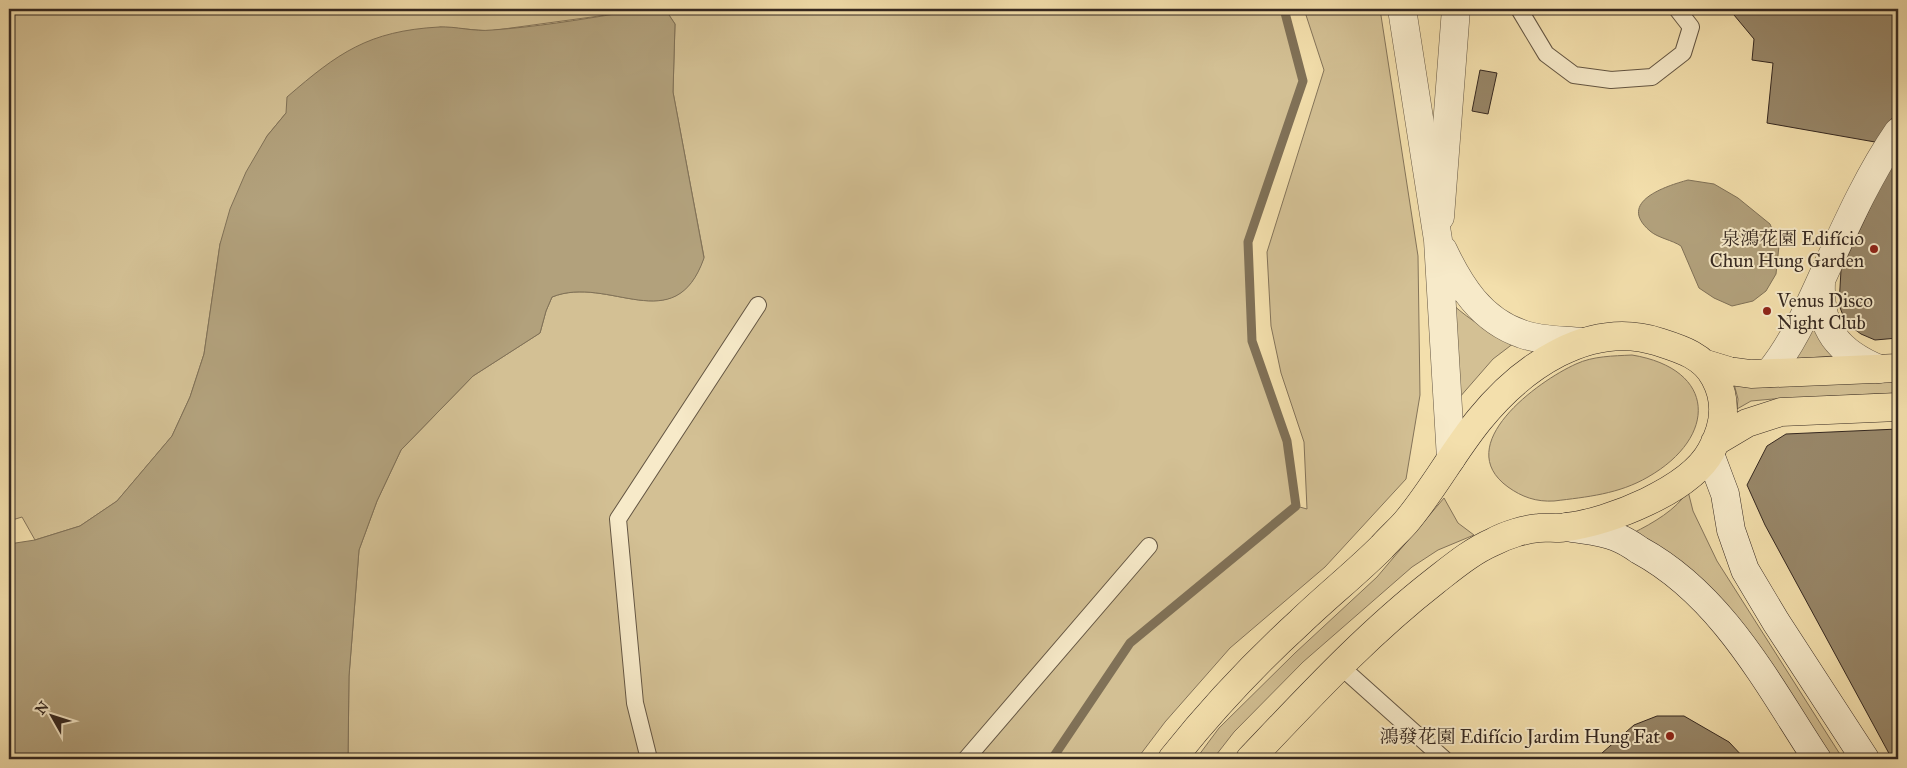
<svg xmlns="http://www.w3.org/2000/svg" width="1907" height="768" viewBox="0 0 1907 768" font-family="'IM FELL Great Primer','Noto Serif SC',serif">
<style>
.green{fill:#d3c094;stroke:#84745a}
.water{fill:#b2a17c;stroke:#807157}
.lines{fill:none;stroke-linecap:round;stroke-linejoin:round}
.stream{stroke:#807157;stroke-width:9}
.building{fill:#988769;stroke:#352820}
.service-casing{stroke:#645643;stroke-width:18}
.minor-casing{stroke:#645643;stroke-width:29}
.tertiary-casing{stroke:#645643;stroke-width:29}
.secondary-casing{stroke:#352820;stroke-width:29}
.primary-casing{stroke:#352820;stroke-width:29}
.service{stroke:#f7eac9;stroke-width:16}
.minor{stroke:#f7eac9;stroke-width:28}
.tertiary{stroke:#f7eac9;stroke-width:28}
.secondary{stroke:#f7eac9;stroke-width:28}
.primary{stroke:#f3dfac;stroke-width:28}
.poi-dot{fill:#8f2418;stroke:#f7eac9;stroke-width:2}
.labels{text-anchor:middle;stroke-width:4;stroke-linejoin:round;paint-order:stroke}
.poi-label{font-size:19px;fill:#352820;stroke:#f7eac9;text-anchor:end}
</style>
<rect width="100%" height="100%" fill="#f3dfac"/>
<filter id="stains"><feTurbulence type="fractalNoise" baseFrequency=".004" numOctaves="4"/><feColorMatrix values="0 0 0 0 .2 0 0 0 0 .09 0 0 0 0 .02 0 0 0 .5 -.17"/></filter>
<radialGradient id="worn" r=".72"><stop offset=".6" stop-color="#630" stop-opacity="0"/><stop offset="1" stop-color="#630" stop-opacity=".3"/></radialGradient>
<path class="green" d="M9 9H625L621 13 489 31 440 27 286 113 267 136 220 244 204 354 190 397 172 436 117 501 80 526 35 540 22 517 9 521Z
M665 9H1284L1303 81 1248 242 1252 341 1287 441 1296 506 1307 509 1304 442 1281 373 1271 326 1267 252 1324 70 1304 9H1380L1418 256 1420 395 1406 479 1325 567 1230 648 1165 722 1137 759H348L349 676 359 550 377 501 401 450 473 376 540 333 546 311 552 297C609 274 675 341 704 257L673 92 675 24Z
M1452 304C1471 321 1491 333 1514 343L1493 359 1459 398Z
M1813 318 1834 356 1794 359Z
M1632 355C1717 369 1718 437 1648 477 1619 494 1587 497 1554 501 1536 502 1522 497 1508 487 1450 445 1538 381 1576 364 1593 356 1613 356 1632 355Z
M1733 380 1898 381V393L1773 399 1751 401 1737 409 1738 399Z
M1688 491 1693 511 1717 561 1843 759H1822L1633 533C1653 523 1676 510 1688 491Z
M1444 498 1458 523 1474 535 1438 550 1412 567 1303 662 1234 732 1213 759H1196L1219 728 1295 653 1377 577Z"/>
<path class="water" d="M625 9H665L675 24 673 92 704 258C675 341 609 274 552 297L546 311 540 333 473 376 401 450 377 501 359 550 349 676 348 759H9V544L35 540 80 526 117 501 172 436 190 397 204 354 220 244 230 209 246 172 267 136 286 113 287 97C338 53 368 31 439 27 456 26 474 32 492 30 535 27 578 20 621 13Z
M1688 180 1714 184 1738 198 1770 224 1779 246 1776 274 1766 291 1753 301 1732 306 1714 298 1699 288 1681 246C1672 240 1658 238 1650 231 1616 202 1666 186 1688 180Z"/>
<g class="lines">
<path class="stream" d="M1052 759 1130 643 1296 506 1287 441 1252 341 1248 242 1303 81 1284 9"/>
</g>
<path class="building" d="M1729 9H1898V110L1875 142 1767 123 1773 63 1752 60 1754 39Z
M1480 70 1497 73 1488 114 1472 111Z
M1898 148V338L1875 340 1861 334 1846 323 1839 305 1841 270Z
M1898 429V759H1892L1765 525 1747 485 1767 446 1786 434Z
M1657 716H1684L1729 742 1745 759H1600L1602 753 1634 725Z"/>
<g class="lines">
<defs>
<path id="service" d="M1519 9 1546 54 1574 75 1611 80 1652 77 1683 53 1691 27 1677 9
M1339 665 1444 759
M649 759 635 703 618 519 758 305
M966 759 1149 546"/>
<path id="minor" d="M1440 217 1456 9
M1821 283C1819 329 1838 352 1879 369
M1769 373C1792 345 1806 313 1821 280 1844 230 1867 177 1898 132"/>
<path id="tertiary" d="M1402 9 1438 240 1451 459
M1443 250C1460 286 1481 320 1522 334 1541 341 1563 340 1582 342"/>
<path id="secondary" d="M1710 454 1725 494 1731 530 1745 570 1776 622 1865 759
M1567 527C1582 530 1601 531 1616 537 1624 540 1632 545 1639 550 1722 595 1767 683 1817 759"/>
<path id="primary" d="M1706 364 1729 371 1751 374 1898 368
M1715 442 1747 423 1781 412 1898 407
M1172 759C1211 710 1254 664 1300 622 1327 596 1356 573 1382 547 1390 538 1399 530 1406 522 1433 490 1453 452 1479 420 1521 368 1589 319 1659 342 1681 349 1704 356 1715 378 1728 402 1724 428 1711 451 1690 490 1609 522 1567 527 1558 529 1548 527 1539 528 1525 529 1506 535 1493 542 1472 551 1453 567 1435 581 1367 634 1309 697 1250 759"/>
</defs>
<use href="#service" class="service-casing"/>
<use href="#minor" class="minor-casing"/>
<use href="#tertiary" class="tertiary-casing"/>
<use href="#secondary" class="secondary-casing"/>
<use href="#primary" class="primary-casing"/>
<use href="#service" class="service"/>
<use href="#minor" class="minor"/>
<use href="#tertiary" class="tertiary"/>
<use href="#secondary" class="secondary"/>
<use href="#primary" class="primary"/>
</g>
<g class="poi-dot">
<circle cx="1874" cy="249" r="5"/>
<circle cx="1767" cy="311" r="5"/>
<circle cx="1670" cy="736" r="5"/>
</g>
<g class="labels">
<g class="poi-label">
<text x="1864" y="245">泉鴻花園 Edifício<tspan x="1864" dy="22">Chun Hung Garden</tspan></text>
<text x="1777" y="307" text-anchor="start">Venus Disco<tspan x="1777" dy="22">Night Club</tspan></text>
<text x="1660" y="743">鴻發花園 Edifício Jardim Hung Fat</text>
</g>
</g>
<rect width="1907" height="768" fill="none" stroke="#f3dfac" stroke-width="30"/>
<rect x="10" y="10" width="1887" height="748" fill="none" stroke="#352820" stroke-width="2.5"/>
<rect x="15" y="15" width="1877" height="738" fill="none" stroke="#352820"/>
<g transform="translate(52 716) rotate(309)" stroke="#f7eac9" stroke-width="4" paint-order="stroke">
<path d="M0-4L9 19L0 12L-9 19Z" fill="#352820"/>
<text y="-8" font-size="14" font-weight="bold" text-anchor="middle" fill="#352820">N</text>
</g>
<rect width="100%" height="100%" filter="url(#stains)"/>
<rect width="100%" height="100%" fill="url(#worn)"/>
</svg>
